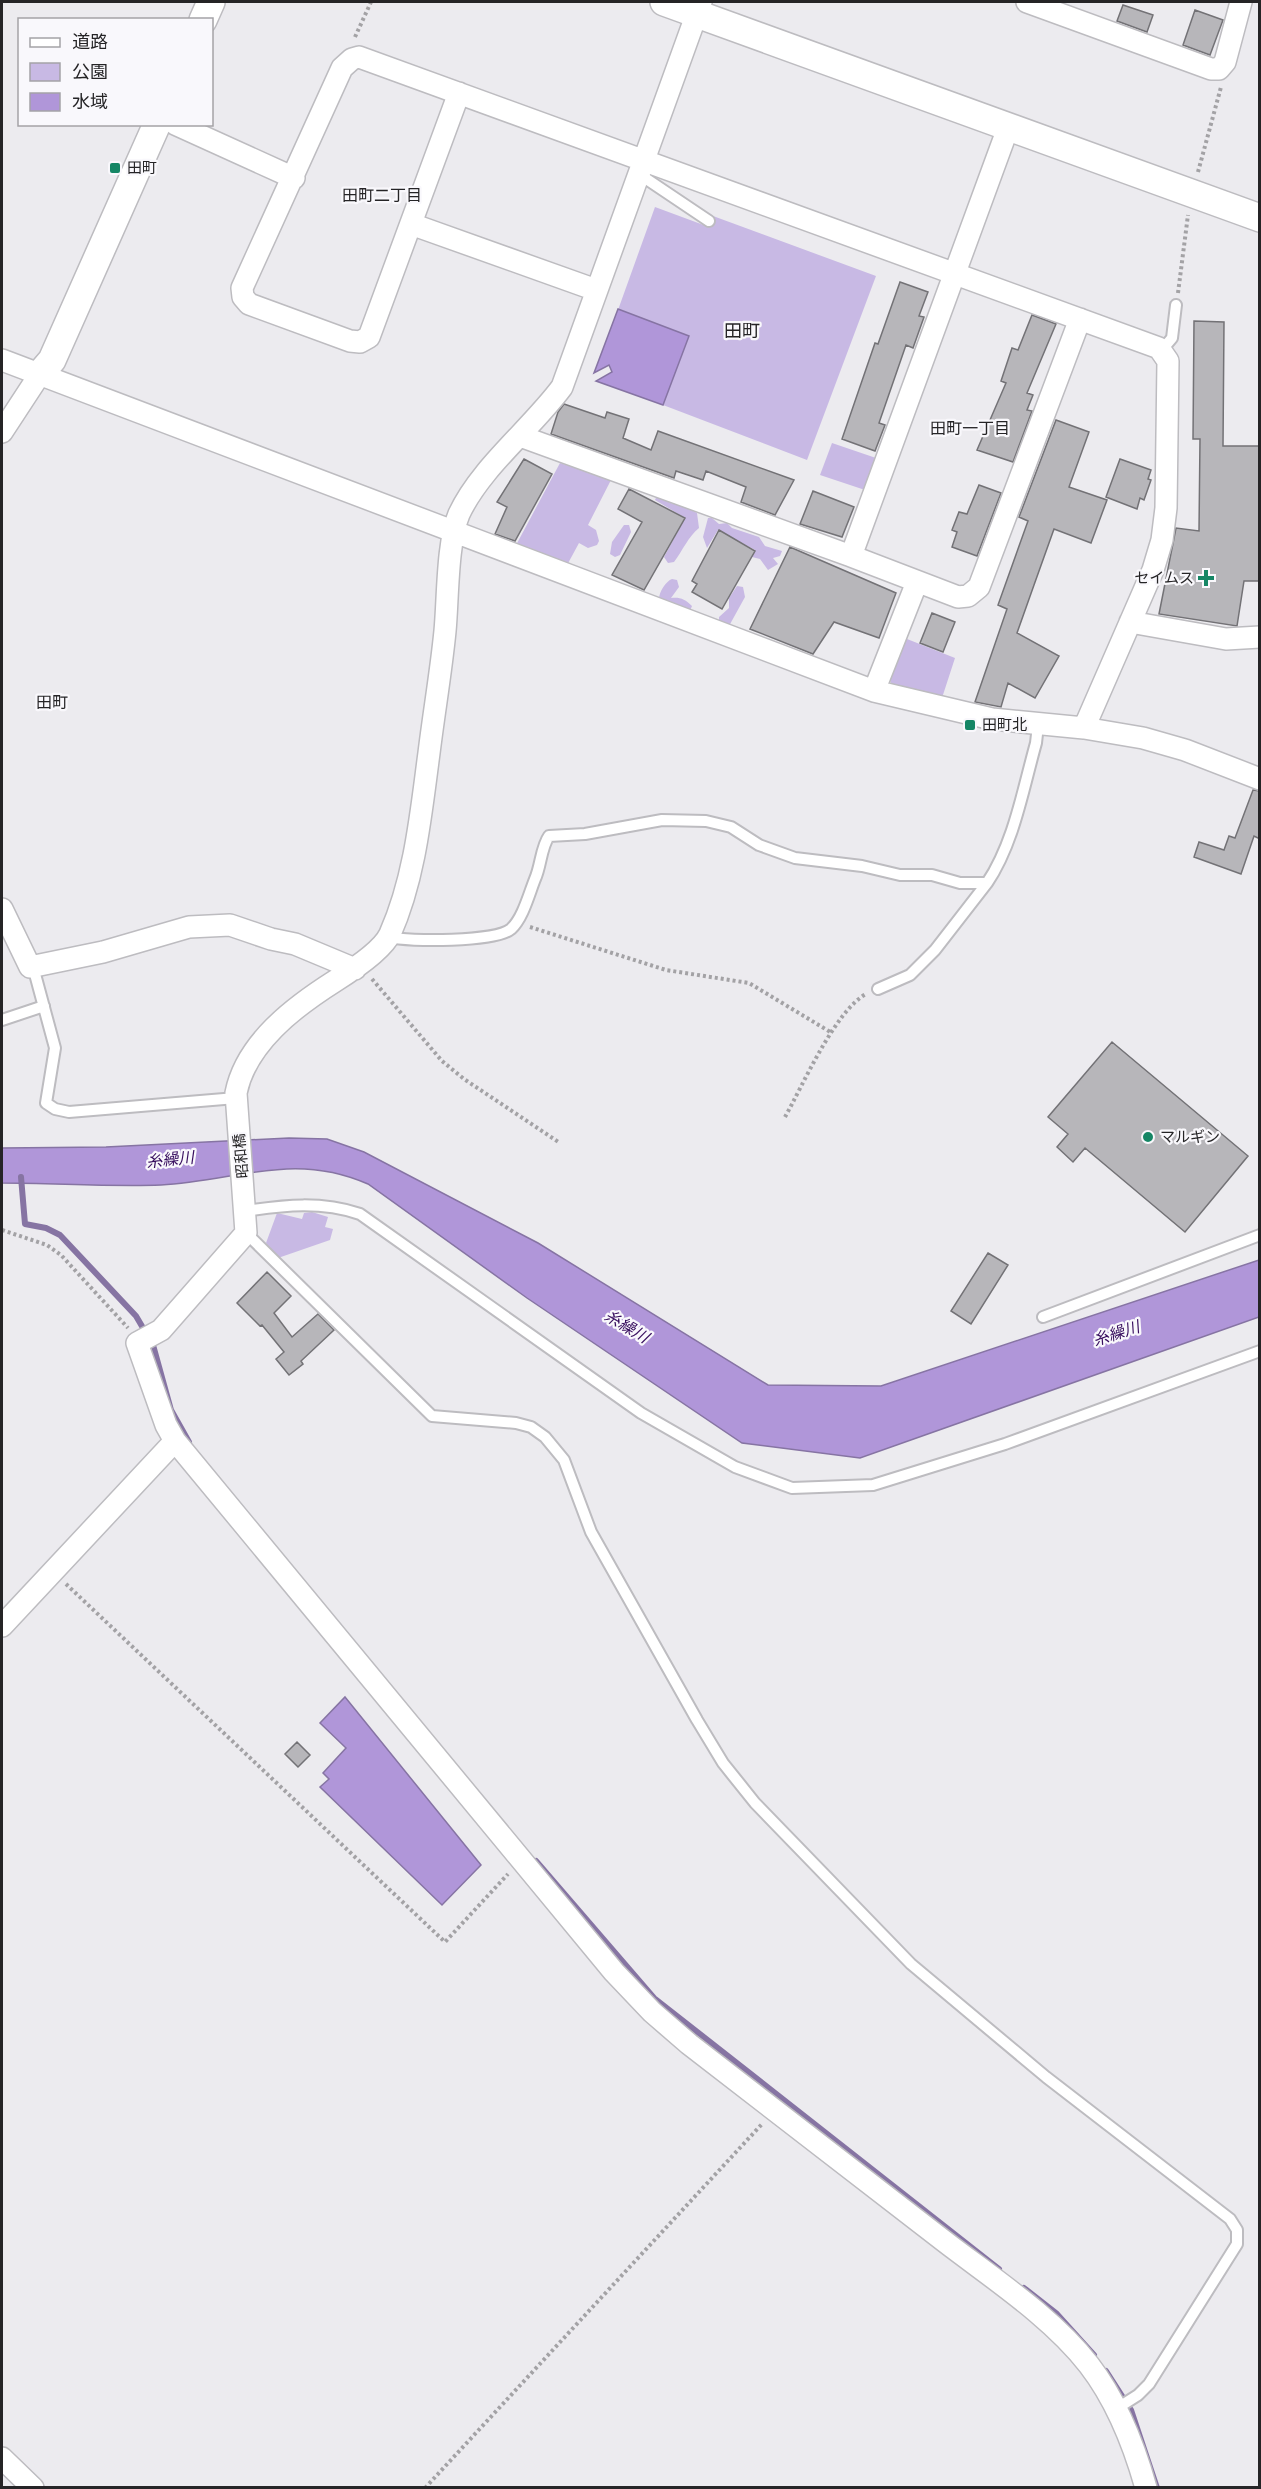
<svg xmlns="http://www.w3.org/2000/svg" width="1261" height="2489" viewBox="0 0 1261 2489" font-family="Barlow,'Noto Sans JP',sans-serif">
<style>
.green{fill:#c8b9e4}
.water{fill:#b096d9;stroke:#8674a3;stroke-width:1.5}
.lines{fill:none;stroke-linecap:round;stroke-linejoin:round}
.stream{stroke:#8674a3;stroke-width:6}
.building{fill:#b7b6ba;stroke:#737276;stroke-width:1.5}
.service-casing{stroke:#bdbcc0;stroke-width:14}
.minor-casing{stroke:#bdbcc0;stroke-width:24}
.tertiary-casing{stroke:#bdbcc0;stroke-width:30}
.path{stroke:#a3a2a5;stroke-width:4;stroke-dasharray:3 3;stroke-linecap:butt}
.service{stroke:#fff;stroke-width:10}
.minor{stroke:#fff;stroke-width:21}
.tertiary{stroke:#fff;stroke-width:27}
.poi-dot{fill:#158665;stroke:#f9f8fc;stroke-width:2}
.labels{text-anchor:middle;stroke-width:4.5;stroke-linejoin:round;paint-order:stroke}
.poi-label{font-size:15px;fill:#252426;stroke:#f9f8fc;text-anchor:start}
.street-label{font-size:15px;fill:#252426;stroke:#f9f8fc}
.neighbourhood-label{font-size:16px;fill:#252426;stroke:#f9f8fc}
.water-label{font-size:16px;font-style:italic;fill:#370e5e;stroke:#f9f8fc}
.quarter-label{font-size:18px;fill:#252426;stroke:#f9f8fc}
</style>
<rect width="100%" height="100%" fill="#ecebef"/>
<path class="green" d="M655 207 709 227 713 216 876 276 807 460 663 405 689 336 618 310Z
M832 443 876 458 865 490 820 475Z
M560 463 611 480 588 525 596 530 599 541 597 545 588 548 579 543 566 567 515 547Z
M658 493 667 495 672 504 676 502 697 513 699 528C688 537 683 550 674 562L668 563 664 557 685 518 655 500Z
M708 518H712L719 524 727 523 732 528 759 537 765 546 782 551 780 556 773 558 778 564 768 570 760 559 752 557 755 550 718 530 707 548 703 537Z
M624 525H629L631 532 620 555 615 557 610 554 612 542Z
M672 579 677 580 679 587 671 598C680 597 685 599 692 606L689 613 659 601C658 593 666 581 672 579Z
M737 586 743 587 745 597 729 626 719 623V617L729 608V598Z
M902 637 955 658 941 701 894 688 887 675Z
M312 1212 328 1217 325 1227 333 1229 330 1240 278 1258 266 1243 277 1213 302 1219 304 1213Z"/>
<path class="water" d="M618 309 689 336 663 405 596 381 612 372 609 365 594 373Z
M289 1138 327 1139 364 1152 538 1243 768 1385 881 1386 1259 1260V1317L860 1458 742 1443 527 1298 368 1184C293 1151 237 1181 161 1185 109 1187 54 1183 2 1183V1148L106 1147Z
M345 1697 481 1865 442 1905 320 1787 329 1779 323 1773 346 1748 320 1723Z"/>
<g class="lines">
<path class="stream" d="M21 1177 25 1224 46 1228 60 1235 136 1316 153 1345 171 1410 189 1442
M536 1861 654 1998 999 2269
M1024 2288 1056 2313 1094 2355
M1106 2371 1131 2410 1157 2488"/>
</g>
<path class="building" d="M1123 5 1153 15 1147 32 1117 21Z
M1195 10 1223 20 1210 55 1183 45Z
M900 282 928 292 919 316 924 317 913 348 906 345 879 423 885 425 875 451 842 439 875 343 878 344Z
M1032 315 1056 324 1027 393 1033 395 1027 410 1032 411 1013 462 977 450 1006 383 1001 381 1012 348 1018 350Z
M1194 321 1224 322 1223 446H1260V581H1244L1237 626 1159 614 1176 528 1199 531 1200 439H1193Z
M564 404 605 418 607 412 629 419 623 438 651 450 658 431 794 480 775 515 741 502 746 487 706 471 703 480 676 471 674 478 551 434 558 412Z
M1056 420 1089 432 1069 487 1107 500 1091 543 1054 529 1034 585 1017 633 1059 656 1035 698 1008 683 1001 707 975 702 1007 609 998 605 1028 521 1019 517Z
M524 459 552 474 515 541 495 534 507 507 497 502Z
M1120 459 1151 470 1148 479 1151 480 1144 500 1140 498 1137 509 1106 497Z
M979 485 1001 493 977 556 952 547 957 532 952 530 959 512 967 514Z
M629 489 685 518 644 590 612 575 642 522 618 509Z
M813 491 854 507 842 537 800 524Z
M719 530 755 551 722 609 692 592 697 584 692 581Z
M790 547 896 593 879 638 834 622 813 654 750 629Z
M932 613 955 622 943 652 920 643Z
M1253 790 1260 791V839L1254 836 1241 874 1194 857 1199 842 1224 850 1229 836 1235 838Z
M1112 1042 1248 1156 1185 1232 1085 1148 1073 1162 1057 1147 1068 1134 1048 1117Z
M988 1253 1008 1265 971 1324 951 1311Z
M267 1272 291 1296 274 1313 292 1337 318 1314 334 1330 301 1361 303 1364 289 1375 276 1359 284 1352 262 1325 260 1326 237 1303Z
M297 1742 310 1755 298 1767 285 1754Z"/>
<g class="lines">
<defs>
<path id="service" d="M639 174 709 221
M1161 351 1172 338 1176 305
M389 937C409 942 496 942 511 929 523 918 529 894 535 879 541 866 541 847 549 836L585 834 662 820 706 821 731 827 759 845 795 858 862 866 900 875H932L960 883H987C1014 843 1023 789 1036 743L1038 725
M30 967 35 974 55 1048 46 1103 55 1109 69 1112 236 1098
M878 989 910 975 935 950 987 883
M2 1020 44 1006
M245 1211C285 1205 321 1201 360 1214L641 1413 735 1467 792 1488 873 1485 1005 1444 1260 1351
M246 1233 432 1416 516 1423 531 1427 545 1437 564 1460 591 1532 697 1720 723 1763 755 1803 911 1964 1046 2077 1230 2219 1237 2230V2244L1149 2384 1138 2395 1116 2409
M1043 1317 1260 1235"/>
<path id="minor" d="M701 2 562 387C531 429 481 467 459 514 447 542 448 600 445 631 441 672 434 712 429 753 421 813 415 878 390 934 382 951 351 971 335 981 294 1007 246 1043 236 1093L246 1233 161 1330 137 1343 166 1425 175 1441 614 1972 652 2012 689 2044C774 2110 859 2176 944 2241 992 2278 1052 2317 1089 2365 1116 2400 1134 2445 1146 2488
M1027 2 1211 69H1219L1225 62 1241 2
M459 93 369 337 360 342 350 341 249 304 243 297 242 288 342 68 352 59 359 57C626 153 893 249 1159 348L1168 361 1166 508 1162 540 1153 570 1084 728
M175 124 294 178
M1008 128 851 556 958 597 968 596 979 587 1080 319
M411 224 596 290
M2 360 874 691 992 719 1084 728 1143 738 1185 750 1260 779
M2 432 40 374
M520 436 851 556
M1130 622 1226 639 1260 637
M874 691 917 582
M2 909 30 967 103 952 189 927 230 925 271 939 295 944 355 969
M2 1626 175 1441
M2 2458 33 2488"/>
<path id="tertiary" d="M664 2 1260 218
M203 20 211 2
M40 374 52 360 157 124"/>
</defs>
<use href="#service" class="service-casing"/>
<use href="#minor" class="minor-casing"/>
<use href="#tertiary" class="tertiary-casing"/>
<path class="path" d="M355 37 371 2
M1198 172 1221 87
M1178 293 1188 215
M530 927 666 970 749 983 832 1033
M372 979 442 1061 464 1079 560 1143
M785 1117C803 1085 835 1011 866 994
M2 1230 47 1245 61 1255 128 1328
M66 1584 445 1942 508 1874
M425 2488 762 2124"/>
<use href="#service" class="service"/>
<use href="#minor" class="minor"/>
<use href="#tertiary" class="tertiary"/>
</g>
<g class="poi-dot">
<rect x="109" y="162" width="12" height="12" rx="3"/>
<path d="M1203 569h6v6h6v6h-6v6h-6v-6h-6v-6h6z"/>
<rect x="964" y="719" width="12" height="12" rx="3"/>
<circle cx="1148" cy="1137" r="6"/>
</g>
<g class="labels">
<g class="poi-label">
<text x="127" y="173">田町</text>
<text x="1194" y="583" text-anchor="end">セイムス</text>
<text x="982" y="730">田町北</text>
<text x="1160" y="1142">マルギン</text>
</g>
<g class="street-label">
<text transform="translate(241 1156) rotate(-95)" y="5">昭和橋</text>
</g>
<g class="neighbourhood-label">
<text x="382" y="201">田町二丁目</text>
<text x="970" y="434">田町一丁目</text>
<text x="52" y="708">田町</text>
</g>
<g class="water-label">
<text transform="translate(170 1159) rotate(-6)" y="6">糸繰川</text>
<text transform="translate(627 1326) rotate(31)" y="6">糸繰川</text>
<text transform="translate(1116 1333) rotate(-18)" y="6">糸繰川</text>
</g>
<g class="quarter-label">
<text x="742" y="337">田町</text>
</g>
</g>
<rect width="1261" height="2489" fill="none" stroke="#252426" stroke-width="6"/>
<rect x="18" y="18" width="195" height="108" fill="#f9f8fc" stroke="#a4a3a6" stroke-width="1.5"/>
<rect x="30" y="38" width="30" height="9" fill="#ffffff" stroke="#a4a3a6" stroke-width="1.5"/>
<text x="72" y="48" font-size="18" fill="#252426">道路</text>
<rect x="30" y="63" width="30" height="18" fill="#c8b9e4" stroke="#a4a3a6" stroke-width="1.5"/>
<text x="72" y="78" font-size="18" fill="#252426">公園</text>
<rect x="30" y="93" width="30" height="18" fill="#b096d9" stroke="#a4a3a6" stroke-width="1.5"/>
<text x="72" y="108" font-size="18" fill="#252426">水域</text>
</svg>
